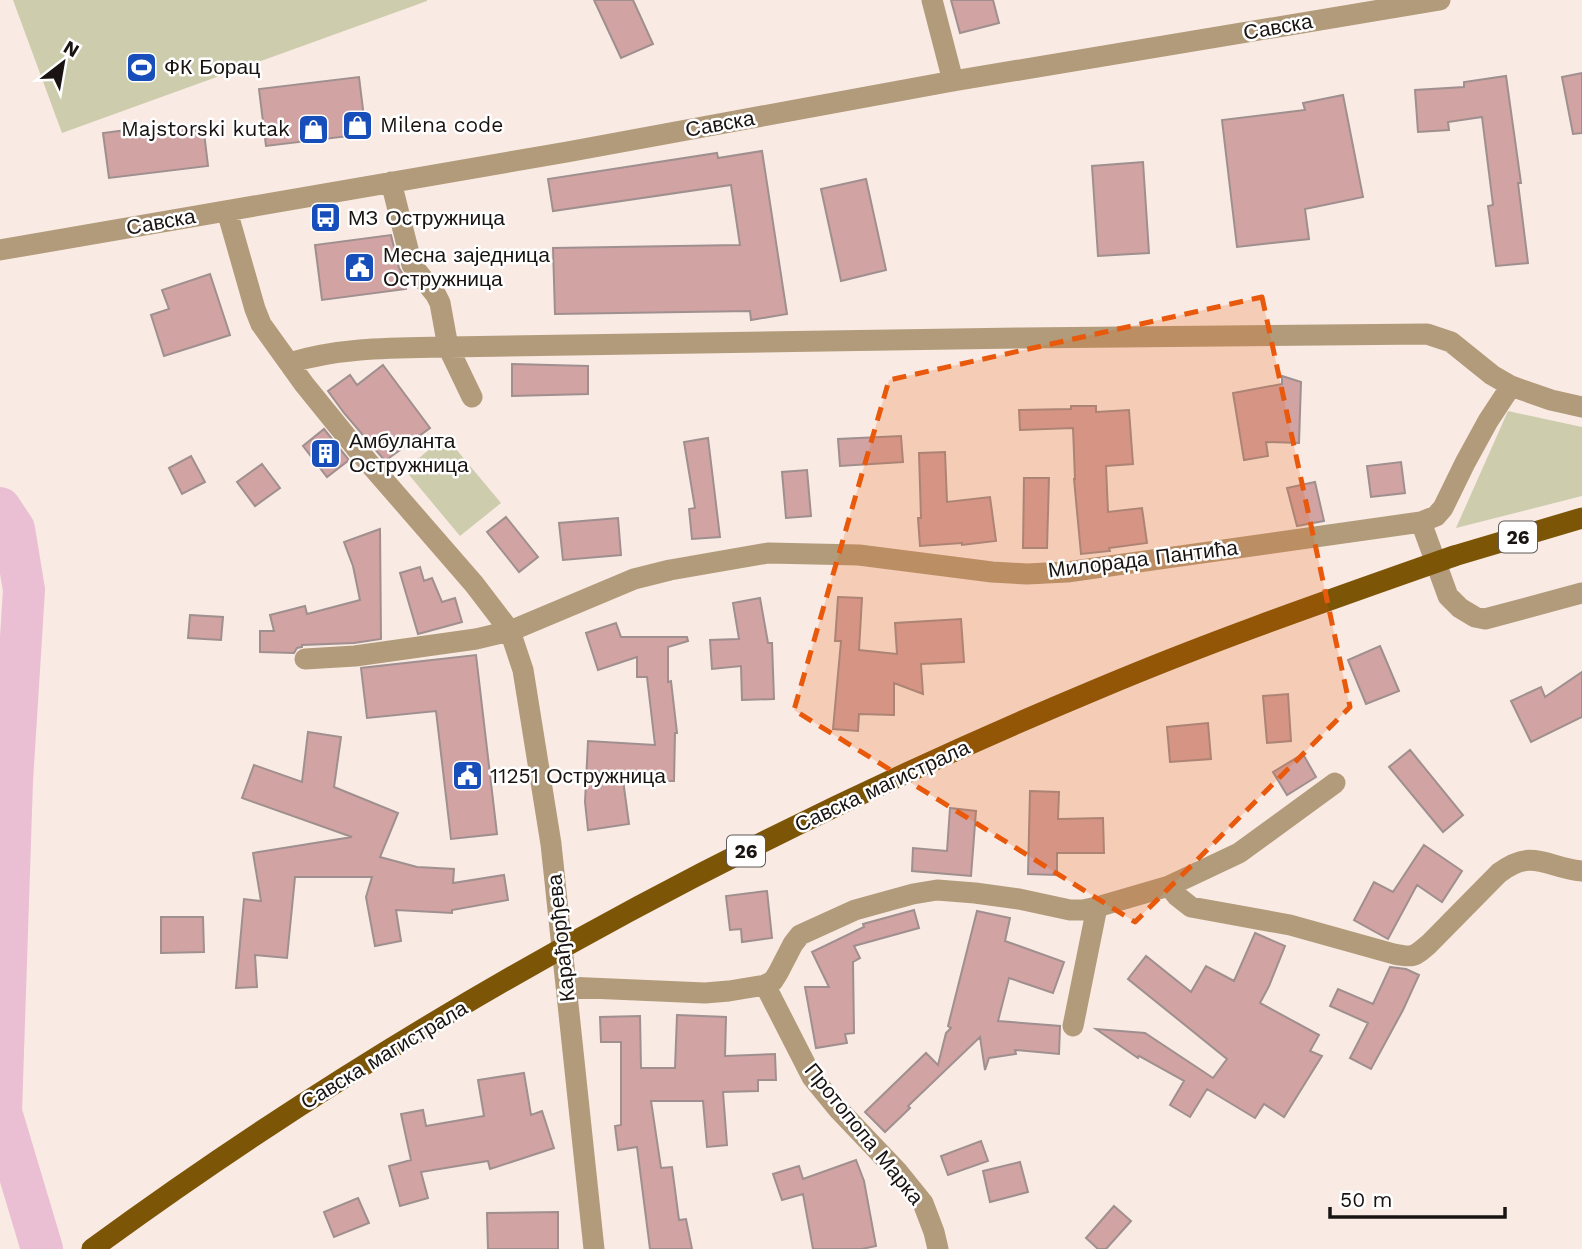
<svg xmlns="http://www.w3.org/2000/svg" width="1582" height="1249" viewBox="0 0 1582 1249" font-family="'Work Sans',sans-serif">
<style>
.green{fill:#cdccad}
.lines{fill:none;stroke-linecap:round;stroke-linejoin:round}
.river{stroke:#eabfd3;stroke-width:42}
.building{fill:#d2a3a3;stroke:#9f8f8f;stroke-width:2}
.minor{stroke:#b29b7b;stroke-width:21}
.major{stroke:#7d5506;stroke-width:21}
.major-bridge{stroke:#7d5506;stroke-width:21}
.marked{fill:#e8590c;fill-opacity:0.2;stroke:#e8590c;stroke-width:5;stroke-dasharray:14 9;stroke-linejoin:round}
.labels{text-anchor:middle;stroke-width:5;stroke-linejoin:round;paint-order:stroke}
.shield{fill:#fff;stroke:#5e5a59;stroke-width:2}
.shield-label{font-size:19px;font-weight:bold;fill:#191412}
.street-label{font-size:21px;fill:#191412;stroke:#fff}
.poi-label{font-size:21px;fill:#191412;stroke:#fff;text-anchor:start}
</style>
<rect width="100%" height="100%" fill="#f9eae3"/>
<path class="green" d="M13 0H427V1L62 133Z
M1508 411 1582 427V496L1456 528Z
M445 436 501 503 460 536 405 470Z"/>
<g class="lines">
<path class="river" d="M0 508 14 529 24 590 12 781 1 1112 42 1249"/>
</g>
<path class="building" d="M594 0H633L653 44 621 58Z
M951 0H993L999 23 960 33Z
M1582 73V133L1573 134 1562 77Z
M1506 76 1521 183H1518L1528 263 1496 266 1488 206 1493 205 1482 117 1448 122 1449 130 1418 132 1415 90 1464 87V82Z
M359 77 366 134 266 146 259 89Z
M1343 95 1363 197 1305 209 1309 239 1237 247 1222 120 1305 110 1303 103Z
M203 124 208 166 109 178 103 133 127 130V134Z
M762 151 787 314 751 320 750 311 555 314 553 248 740 245 731 185 553 211 548 179 717 153 718 158Z
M1143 162 1149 253 1098 256 1092 166Z
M866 179 886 270 841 281 821 189Z
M391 235 399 268 404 276 406 289 322 300 315 245Z
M210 274 230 335 164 356 151 315 169 309 162 290Z
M512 364 588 366V394L512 396Z
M383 365 430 428 385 461 344 413 328 391 350 375 357 385Z
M1282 376 1301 382 1299 443 1266 442 1268 456 1244 460 1233 393 1282 384Z
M1071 406H1096V412L1129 410 1133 464 1106 466 1108 512 1142 508 1147 543 1109 548 1110 551 1081 554 1074 479H1075L1073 428 1020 430 1019 410 1071 409Z
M324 429 349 460 327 477 303 446Z
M901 436 903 462 840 466 838 439Z
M708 438 720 537 692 539 689 509 695 508 684 442Z
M945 452 947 502 990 497 996 541 962 545V543L920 546 918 518H921L919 453Z
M191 456 205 482 182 494 169 468Z
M1401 462 1405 493 1371 497 1367 466Z
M262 464 280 488 255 506 237 482Z
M807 470 811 516 786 518 782 472Z
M1024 478H1049L1047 548H1023Z
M1315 482 1324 521 1297 526 1287 488Z
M506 517 538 557 519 572 487 532Z
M618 518 621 555 563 560 559 523Z
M380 529 381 639 354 643 302 645V647L297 648 294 653 260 652V631H274L270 615 305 606 307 614 360 600 353 566 344 542Z
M420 567 424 581 432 578 442 602 455 598 462 622 418 634 400 573Z
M838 597 862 598 859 650 897 654 895 623 961 619 964 662 921 664 923 694 894 683V715L859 714 858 731 833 729 841 641H835Z
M760 598 768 643H772L774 699 742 700 741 666 712 669 710 640 739 639 733 603Z
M190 615 223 617 221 640 188 638Z
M616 623 621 637H687L688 641 668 647V682L671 681 677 733H675L674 781 623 780 629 824 588 830 585 802 588 741 655 745 647 677H637V657L598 670 586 633Z
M1380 646 1399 691 1366 704 1348 660Z
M476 655 497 834 451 839 436 711 367 718 361 668Z
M1582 672V717L1531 742 1511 701 1541 687 1545 697Z
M1288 694 1291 741 1267 743 1263 696Z
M1208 723 1211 759 1170 762 1167 727Z
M308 732 341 737 334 787 398 813 380 857 417 867 454 869 453 883 504 875 508 900 452 910V913L396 910 401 941 375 946 366 897 372 877H295L287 958 255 955 257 987 236 988 244 899 261 901 253 853 352 837 242 798 254 765 302 782Z
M1410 750 1463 815 1443 832 1389 767Z
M1303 754 1316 777 1287 795 1273 772Z
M1030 791 1059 792 1058 819 1103 818 1104 853H1057V875L1028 874Z
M950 808 976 811 971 876 912 871 913 848 947 851Z
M1424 845 1462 871 1442 902 1417 885 1388 939 1354 920 1374 882 1393 892Z
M767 891 772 938 742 942 741 929 730 930 726 896Z
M914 910 919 928 854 946 860 958 853 962 854 1033 845 1034 847 1043 816 1048 805 987H829L812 952 864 927 863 924Z
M977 911 1010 918 1005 941 1064 962 1053 993 1009 978 998 1021 1060 1026 1059 1054 1015 1050 1016 1054 989 1058 985 1070 980 1037 908 1106 910 1108 885 1132 865 1112 926 1053 938 1065 946 1033 951 1028 948 1026Z
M161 917H203L204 952 161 953Z
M1255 933 1285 946 1269 986 1260 1003 1319 1035 1310 1051 1322 1056 1284 1117 1264 1104 1255 1118 1207 1089 1190 1117 1170 1105 1184 1081 1139 1056 1138 1058 1096 1029 1145 1033 1213 1078 1227 1059 1128 979 1146 956 1191 992 1206 966 1234 981Z
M1390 967 1406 969 1419 975 1403 1010 1371 1069 1350 1058 1368 1023 1330 1006 1338 989 1373 1004Z
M677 1015 726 1017 725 1056 775 1054 776 1080H758V1091L723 1092 727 1145 707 1147 703 1101H651L661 1168 672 1167 679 1220 686 1219 692 1249H650L637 1147 618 1150 615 1126 621 1125V1042H601L600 1017 640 1016 641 1068H675Z
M524 1073 531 1115 542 1111 554 1148 490 1169 488 1161 421 1172 428 1198 400 1206 389 1166 411 1160 401 1114 423 1110 426 1126 484 1116 478 1080Z
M981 1141 988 1161 948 1175 941 1156Z
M856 1160 864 1181 876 1246 862 1249H813L803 1194 782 1200 773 1174 799 1166 803 1179Z
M1020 1162 1028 1192 990 1202 983 1171Z
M358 1198 369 1223 334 1237 324 1212Z
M1114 1206 1131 1221 1106 1249H1098L1086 1238Z
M558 1212V1249H488L487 1213Z"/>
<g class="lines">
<path class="minor" d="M932 0 953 81
M391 182 412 265 436 295 440 303 448 347 472 397
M227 211 255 309 261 324 304 384 355 447 474 584 510 631 523 670 551 844 594 1249
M0 250 567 152 953 81 1440 0
M289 363C342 347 394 348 448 347L1023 338 1427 334 1451 342 1492 375 1511 386 1551 400 1582 407
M1421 522 1448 596 1460 608 1475 617 1485 619 1582 593
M305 659 355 656 476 639 510 631 634 579 670 570 768 553 859 555 992 572 1027 574 1067 572 1421 522 1436 516 1443 508 1465 463 1488 421 1511 386
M1169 886 1177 896 1191 907 1290 925 1394 954C1413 958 1414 957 1429 944L1499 873C1534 847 1546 868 1582 871
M765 985 812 1077 839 1110 898 1172 923 1203 934 1232 938 1249
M566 987 705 993 729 991 765 985 773 981 778 973 793 944 800 935 855 910 913 894 937 890 975 893 1019 899 1070 910H1083L1097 907 1169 886 1239 853 1335 783
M1073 1026 1097 907"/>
<path class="major" d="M1454 556 1582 518"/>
<path class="major-bridge" d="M92 1249C402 1022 745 836 1100 688 1216 639 1335 598 1454 556"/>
</g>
<path class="marked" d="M1262 297 1350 707 1135 922 794 710 889 380Z"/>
<defs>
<symbol id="stadium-square" viewBox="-11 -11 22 22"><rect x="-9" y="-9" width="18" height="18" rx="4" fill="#174eba" stroke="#fff"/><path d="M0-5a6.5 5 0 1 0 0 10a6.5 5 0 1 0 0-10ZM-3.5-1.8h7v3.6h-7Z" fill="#fff"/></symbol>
<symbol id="shop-square" viewBox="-11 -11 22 22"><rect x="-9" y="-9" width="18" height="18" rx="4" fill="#174eba" stroke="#fff"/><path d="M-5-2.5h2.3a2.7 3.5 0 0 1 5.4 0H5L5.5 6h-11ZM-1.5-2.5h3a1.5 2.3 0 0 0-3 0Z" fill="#fff"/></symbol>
<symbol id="bus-square" viewBox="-11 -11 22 22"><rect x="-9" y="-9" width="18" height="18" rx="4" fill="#174eba" stroke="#fff"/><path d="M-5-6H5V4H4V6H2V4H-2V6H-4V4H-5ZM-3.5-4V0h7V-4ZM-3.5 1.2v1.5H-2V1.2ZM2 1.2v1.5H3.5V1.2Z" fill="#fff"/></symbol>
<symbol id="civic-square" viewBox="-11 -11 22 22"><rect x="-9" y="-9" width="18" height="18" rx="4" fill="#174eba" stroke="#fff"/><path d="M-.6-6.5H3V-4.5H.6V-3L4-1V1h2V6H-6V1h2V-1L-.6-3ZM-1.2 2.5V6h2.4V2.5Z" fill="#fff"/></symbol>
<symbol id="building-square" viewBox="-11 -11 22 22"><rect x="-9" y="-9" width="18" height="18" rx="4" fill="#174eba" stroke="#fff"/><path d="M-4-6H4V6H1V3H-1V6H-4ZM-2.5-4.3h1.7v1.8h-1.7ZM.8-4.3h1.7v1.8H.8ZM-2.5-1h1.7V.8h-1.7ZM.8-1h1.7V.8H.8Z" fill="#fff"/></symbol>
</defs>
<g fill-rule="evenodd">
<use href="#stadium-square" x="124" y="50" width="35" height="35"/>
<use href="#shop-square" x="340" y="108" width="35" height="35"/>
<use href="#shop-square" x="296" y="112" width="35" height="35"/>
<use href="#bus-square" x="308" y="200" width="35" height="35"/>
<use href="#civic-square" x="342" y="250" width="35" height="35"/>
<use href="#building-square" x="308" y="436" width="35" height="35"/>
<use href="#civic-square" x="450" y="758" width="35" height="35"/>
</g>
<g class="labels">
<g class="shield">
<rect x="1499" y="521.5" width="38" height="31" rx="5"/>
<rect x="727" y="835.5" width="38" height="31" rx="5"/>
</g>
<g class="shield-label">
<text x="1518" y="544">26</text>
<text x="746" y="858">26</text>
</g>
<g class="street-label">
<text transform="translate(1278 27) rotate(-10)" y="7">Савска</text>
<text transform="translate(720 124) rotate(-10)" y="7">Савска</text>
<text transform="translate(161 222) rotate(-10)" y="7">Савска</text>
<text transform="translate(1143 559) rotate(-7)" y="7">Милорада Пантића</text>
<text transform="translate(882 786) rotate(-25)" y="7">Савска магистрала</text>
<text transform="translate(561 938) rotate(-96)" y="7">Карађорђева</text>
<text transform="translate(384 1055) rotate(-31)" y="7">Савска магистрала</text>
<text transform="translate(864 1134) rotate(51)" y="7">Протопопа Марка</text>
</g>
<g class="poi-label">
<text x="164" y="74">ФК Борац</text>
<text x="380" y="132">Milena code</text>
<text x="290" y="136" text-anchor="end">Majstorski kutak</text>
<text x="348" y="225">МЗ Остружница</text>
<text x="383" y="262">Месна заједница<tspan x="383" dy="24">Остружница</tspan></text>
<text x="349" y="448">Амбуланта<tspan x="349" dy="24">Остружница</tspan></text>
<text x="490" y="783">11251 Остружница</text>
</g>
</g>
<g transform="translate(63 63) rotate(31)" stroke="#ffffff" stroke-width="5" paint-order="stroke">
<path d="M0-5L12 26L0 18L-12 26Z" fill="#191412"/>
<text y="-10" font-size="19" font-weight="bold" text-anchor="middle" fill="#191412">N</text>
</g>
<path d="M1330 1207v10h175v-10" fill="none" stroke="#191412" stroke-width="3.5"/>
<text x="1340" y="1207" font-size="21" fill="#191412" stroke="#ffffff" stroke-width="5" paint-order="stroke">50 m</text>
</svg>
